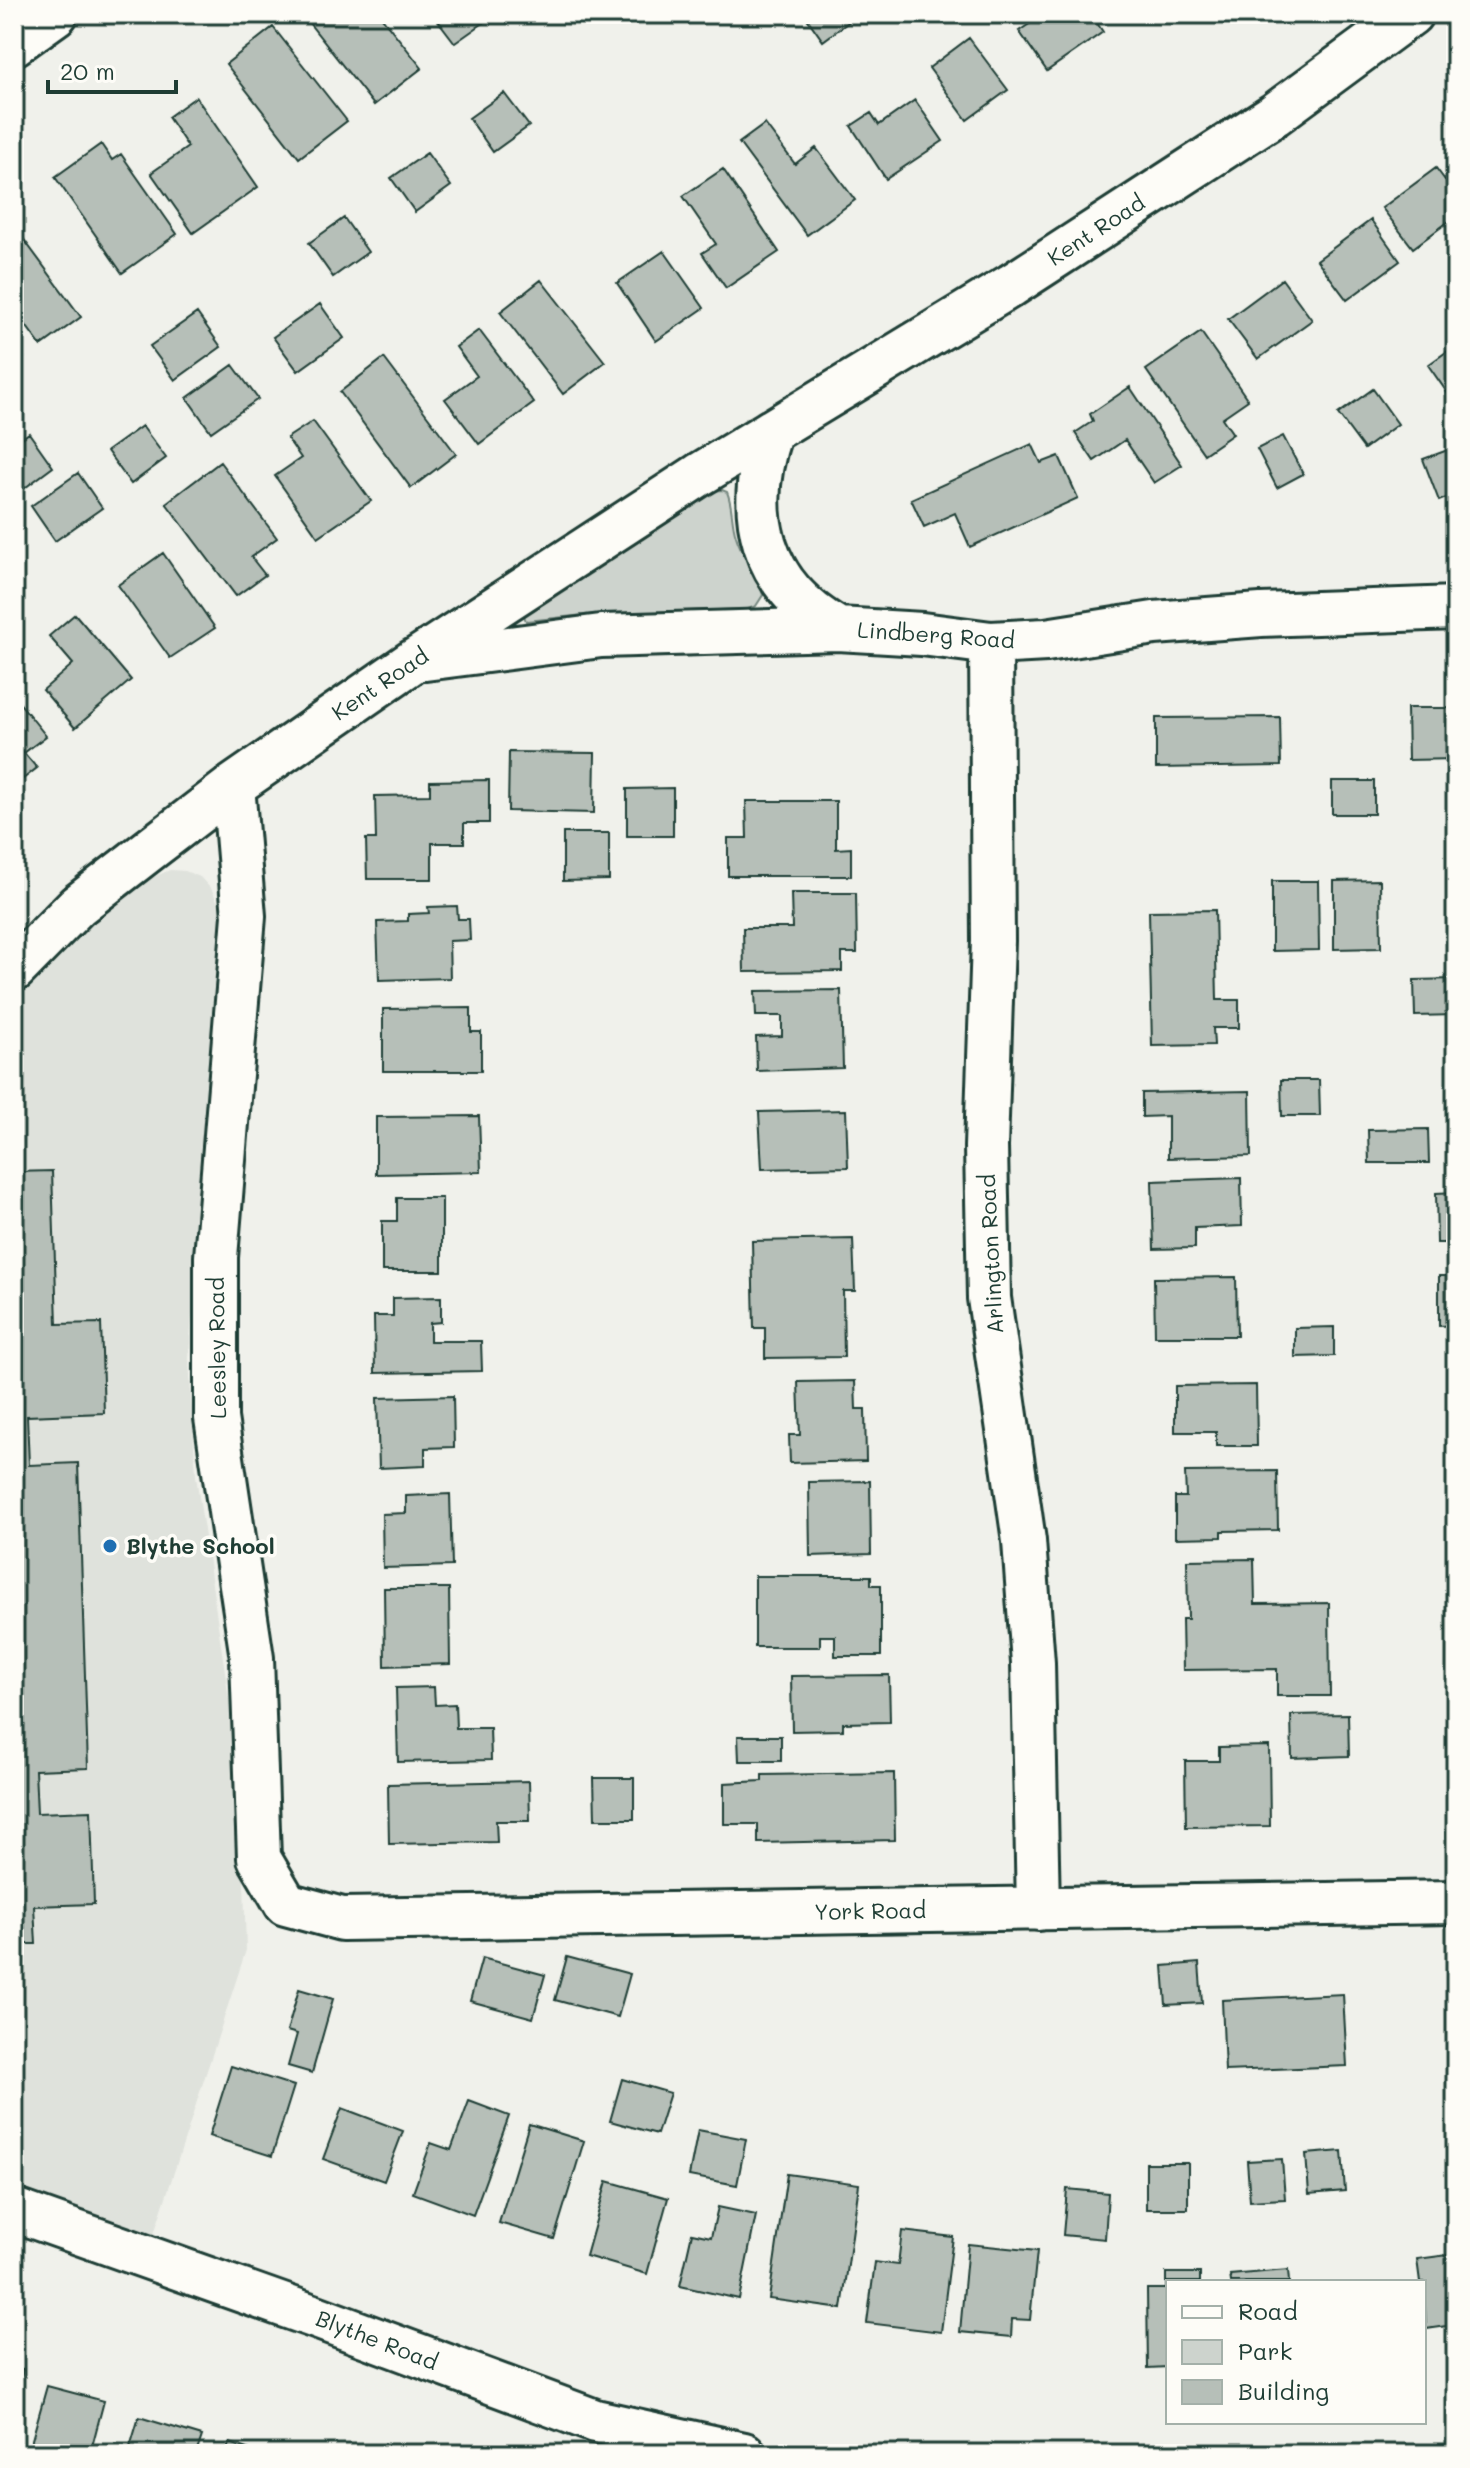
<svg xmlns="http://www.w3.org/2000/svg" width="1470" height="2468" viewBox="0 0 1470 2468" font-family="Mali,sans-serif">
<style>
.built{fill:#dfe2dc}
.green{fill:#cdd3cd;stroke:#768880;stroke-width:2}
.building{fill:#b6bfb8;stroke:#1f3d34;stroke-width:2}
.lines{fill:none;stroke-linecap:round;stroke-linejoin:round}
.minor-casing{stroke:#1f3d34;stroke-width:48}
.minor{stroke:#fdfcf7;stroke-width:42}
.poi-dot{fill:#1f6fb2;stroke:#fdfcf7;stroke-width:3}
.labels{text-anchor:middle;stroke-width:7;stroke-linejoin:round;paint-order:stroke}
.street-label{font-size:22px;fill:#1f3d34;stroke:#fdfcf7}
.poi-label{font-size:22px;font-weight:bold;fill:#1f3d34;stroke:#fdfcf7;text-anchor:start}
</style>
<rect width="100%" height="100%" fill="#f0f1eb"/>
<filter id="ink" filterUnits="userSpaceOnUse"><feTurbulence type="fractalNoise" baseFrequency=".0125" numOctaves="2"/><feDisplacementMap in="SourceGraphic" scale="16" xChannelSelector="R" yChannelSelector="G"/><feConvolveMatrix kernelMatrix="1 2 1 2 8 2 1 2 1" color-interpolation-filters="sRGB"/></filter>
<g filter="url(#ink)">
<path class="built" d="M170 870 185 871 200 877 212 890 220 907 223 924 203 1148 189 1358 196 1476 241 1780 246 1950 154 2234 14 2192V1000L75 938 112 905 137 884Z"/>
<path class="green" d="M722 490 727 492C733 506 731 522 736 536 742 557 757 574 763 595L756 606 748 609 594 614 526 621 524 616 532 606 713 491Z"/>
<path class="building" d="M302 14H379L422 68 374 105Z
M433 14H496L455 43Z
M804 14H857L858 15 823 41Z
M1044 14H1091L1103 32 1047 71 1019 31Z
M273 27 347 121 299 158 226 64Z
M969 38 1008 90 967 120 929 68Z
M504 93 529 126 493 152 469 118Z
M196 97 258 187 193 233 151 173 188 147 168 117Z
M915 100 943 141 886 179 851 126 871 113 879 125Z
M765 124 795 164 816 148 855 200 807 235 739 143Z
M101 144 112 160 121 154 177 234 122 273 55 177Z
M427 153 451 186 415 212 391 178Z
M1436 168 1456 195V216L1413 248 1382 208Z
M723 169 779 252 726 288 702 253 716 244 683 196Z
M344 218 368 252 333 277 309 243Z
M1371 220 1400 261 1347 300 1317 260Z
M14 226 81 317 41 346 14 309Z
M664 251 704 308 656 341 617 283Z
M1282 279 1312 320 1258 359 1228 319Z
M541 280 605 362 563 394 500 312Z
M320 304 344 338 298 371 273 337Z
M197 313 221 347 175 380 150 346Z
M479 330 534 403 479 444 445 399 477 376 456 347Z
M1201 332 1248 400 1222 418 1233 434 1204 454 1146 370Z
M14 343 24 357 14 364Z
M1456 345V399L1453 401 1428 365Z
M384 358 456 454 411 488 340 392Z
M233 365 258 399 211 432 187 398Z
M1130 387 1182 465 1154 483 1125 440 1094 461 1075 433 1093 421 1090 414Z
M1373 389 1398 424 1364 449 1338 414Z
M313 421 371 501 318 537 275 476 301 458 287 438Z
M142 426 166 458 131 484 107 451Z
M29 433 53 467 18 493 14 487V444Z
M1283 436 1303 474 1277 488 1257 449Z
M1032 444 1041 463 1059 456 1078 498 970 547 955 513 924 527 911 499Z
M1456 447V494L1439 501 1423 459Z
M220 462 277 538 251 557 265 575 236 596 166 503Z
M78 473 102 508 55 541 31 506Z
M163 553 215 628 170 658 118 585Z
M75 614 131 680 75 728 43 690 73 664 49 636Z
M14 696 46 736 24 753 37 768 14 786Z
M1407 708H1456V759L1408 760Z
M1280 717 1281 766 1156 768V718Z
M509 752 595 753 594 813 508 811Z
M489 780V823H464V843H432V879H367L366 839H376L375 796 430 795V781Z
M1332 781H1374V814H1332Z
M673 788V836H627V789Z
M746 801H836V849L851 848V876H728V838H747Z
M563 833H609V880L563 881Z
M1380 880 1381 948 1334 949V881Z
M1272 881H1318L1319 950 1272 951Z
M791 893H856L857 953H842V971L744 972 743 928H792Z
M457 906 458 919H469L470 940 449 941 450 978 379 980 377 922 408 921V914L429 913 428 907Z
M1215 910 1217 1000H1239V1028H1213L1214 1045 1152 1046 1149 911Z
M1456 979V1030V1015L1415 1016 1414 980Z
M841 990 843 1068 757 1071 756 1037 782 1036V1016H756L755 991Z
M471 1008V1032H481V1071H383V1009Z
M1281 1080H1319L1320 1116H1282Z
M1250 1091 1251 1156 1168 1158V1116L1142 1117V1093Z
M846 1110 848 1167 762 1169 759 1112Z
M479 1116 481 1172 376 1174V1117Z
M1428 1129 1429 1163H1369L1368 1130Z
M52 1171 57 1324 101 1323 104 1413 27 1416 29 1465 78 1463 88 1768 35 1770 37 1813 91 1811 94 1904 34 1906 36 1944H14V1172Z
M1241 1178 1242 1226 1195 1228V1248L1154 1249 1152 1181Z
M1456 1192V1243H1437L1436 1193Z
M397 1198H442V1271H382V1221H397Z
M853 1239 855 1291H843L844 1357 765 1358V1328H754L752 1241Z
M1439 1276H1456V1325L1439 1326Z
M1236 1277 1237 1336H1155L1154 1278Z
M441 1297V1322L430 1323V1341H481L482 1371 375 1373 374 1316H393V1298Z
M1334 1327V1356L1295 1357V1328Z
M855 1381 856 1409H865L866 1461 790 1463 789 1435H800L798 1382Z
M1256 1385 1257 1446H1216V1432H1175V1386Z
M453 1396 454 1447 425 1448V1466L379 1468 377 1398Z
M1277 1471 1278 1530 1222 1531V1537L1175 1538V1497H1186L1185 1472Z
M870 1481 871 1554 810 1556 809 1482Z
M450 1494 452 1566 383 1568 382 1514 406 1513V1496Z
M1254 1559 1255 1604 1329 1603 1330 1696H1277V1669L1183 1670 1182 1619H1188L1187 1560Z
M755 1576H871V1585H881V1656H835V1636H820V1647H755Z
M384 1588H449L450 1664 385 1666Z
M889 1675 890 1722 843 1723V1730L792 1731 791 1676Z
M434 1687 435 1705 455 1704 456 1728H490L491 1760 398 1762 396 1688Z
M1348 1714 1349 1756 1292 1758 1291 1715Z
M738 1736H781V1761H739Z
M1269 1746 1270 1826 1186 1827 1185 1761H1219V1747Z
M894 1773 895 1840 758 1843V1824H724V1783L762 1781V1775Z
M594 1778H634V1819H595Z
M529 1781 530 1821H496L497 1842 389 1844 388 1784Z
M567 1957 630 1974 618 2017 555 2000Z
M482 1958 545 1975 533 2018 470 2001Z
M1199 1963 1202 2003 1166 2005 1163 1966Z
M299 1989 333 1999 312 2073 288 2066 297 2034 287 2031Z
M1343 1994 1347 2066 1225 2071 1222 2000Z
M231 2066 294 2086 272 2156 209 2136Z
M622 2079 670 2093 657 2134 610 2121Z
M469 2101 509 2116 473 2215 413 2193 431 2143 451 2150Z
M342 2108 403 2131 384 2181 323 2159Z
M529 2124 584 2141 554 2239 499 2223Z
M698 2130 746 2139 737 2185 689 2176Z
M1342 2151 1345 2191 1309 2194 1306 2154Z
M1282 2159 1285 2199 1250 2201 1247 2161Z
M1146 2163H1188V2209H1146Z
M787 2174 859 2184 842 2309 769 2299Z
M607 2181 668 2198 647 2274 586 2256Z
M1067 2189 1108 2193 1105 2239 1063 2235Z
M718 2207 756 2215 739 2299 680 2286 692 2233 711 2237Z
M902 2231 953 2237 941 2332 867 2323 875 2262 898 2265Z
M968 2244 1037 2251 1030 2320 1012 2319 1011 2337 960 2332Z
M1456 2254V2336L1454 2325 1426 2329 1424 2282H1420L1417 2259Z
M1288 2270 1289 2282H1231L1230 2275Z
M1166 2273H1200V2282H1168V2367L1148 2368 1147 2289H1166Z
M14 2367 23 2369 14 2416Z
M47 2386 104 2401 90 2454H28Z
M139 2417 202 2436 196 2454H128Z
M229 2443 262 2454H226Z"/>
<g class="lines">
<defs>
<path id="minor" d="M14 44 56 14
M771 431C743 513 760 585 838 629
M991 643 993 941 986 1147 989 1298 1024 1541 1033 1663 1038 1909
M425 659 601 636 838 629 922 634 991 643 1046 640 1154 623 1261 615 1456 608
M233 786 244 916 216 1257V1418L252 1658 259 1858 286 1904 342 1919 1456 1902
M14 970 77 906 148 851 233 786 415 660 699 475 1012 285 1274 115 1411 14
M14 2210 316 2317 595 2421 744 2454"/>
</defs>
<use href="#minor" class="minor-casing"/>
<use href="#minor" class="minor"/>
</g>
</g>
<circle class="poi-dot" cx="110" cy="1546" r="8"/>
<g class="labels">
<g class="street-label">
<text transform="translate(1096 230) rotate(-33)" y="8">Kent Road</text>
<text transform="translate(936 635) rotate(4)" y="8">Lindberg Road</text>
<text transform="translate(380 684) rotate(-34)" y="8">Kent Road</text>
<text transform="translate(991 1254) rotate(-93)" y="8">Arlington Road</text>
<text transform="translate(217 1348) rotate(-91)" y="8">Leesley Road</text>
<text transform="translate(870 1911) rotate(-1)" y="8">York Road</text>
<text transform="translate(377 2340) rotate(21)" y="8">Blythe Road</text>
</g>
<g class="poi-label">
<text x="126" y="1554">Blythe School</text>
</g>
</g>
<rect width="1470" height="2468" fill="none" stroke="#fdfcf7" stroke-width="48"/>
<rect x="24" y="24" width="1422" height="2420" fill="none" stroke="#1f3d34" stroke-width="3" filter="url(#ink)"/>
<rect x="1166" y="2280" width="260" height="144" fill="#fdfcf7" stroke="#a4b0a9" stroke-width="2"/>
<rect x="1182" y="2306" width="40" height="12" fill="#fdfcf7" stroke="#a4b0a9" stroke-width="2"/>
<text x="1238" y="2320" font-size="24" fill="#1f3d34">Road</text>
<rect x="1182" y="2340" width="40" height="24" fill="#cdd3cd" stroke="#a4b0a9" stroke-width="2"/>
<text x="1238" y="2360" font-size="24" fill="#1f3d34">Park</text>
<rect x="1182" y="2380" width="40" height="24" fill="#b6bfb8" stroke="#a4b0a9" stroke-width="2"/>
<text x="1238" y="2400" font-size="24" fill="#1f3d34">Building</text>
<path d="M48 80v12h128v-12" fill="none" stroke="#1f3d34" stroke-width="4"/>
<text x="60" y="80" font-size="24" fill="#1f3d34" stroke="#fdfcf7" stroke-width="6" paint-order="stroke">20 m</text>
</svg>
